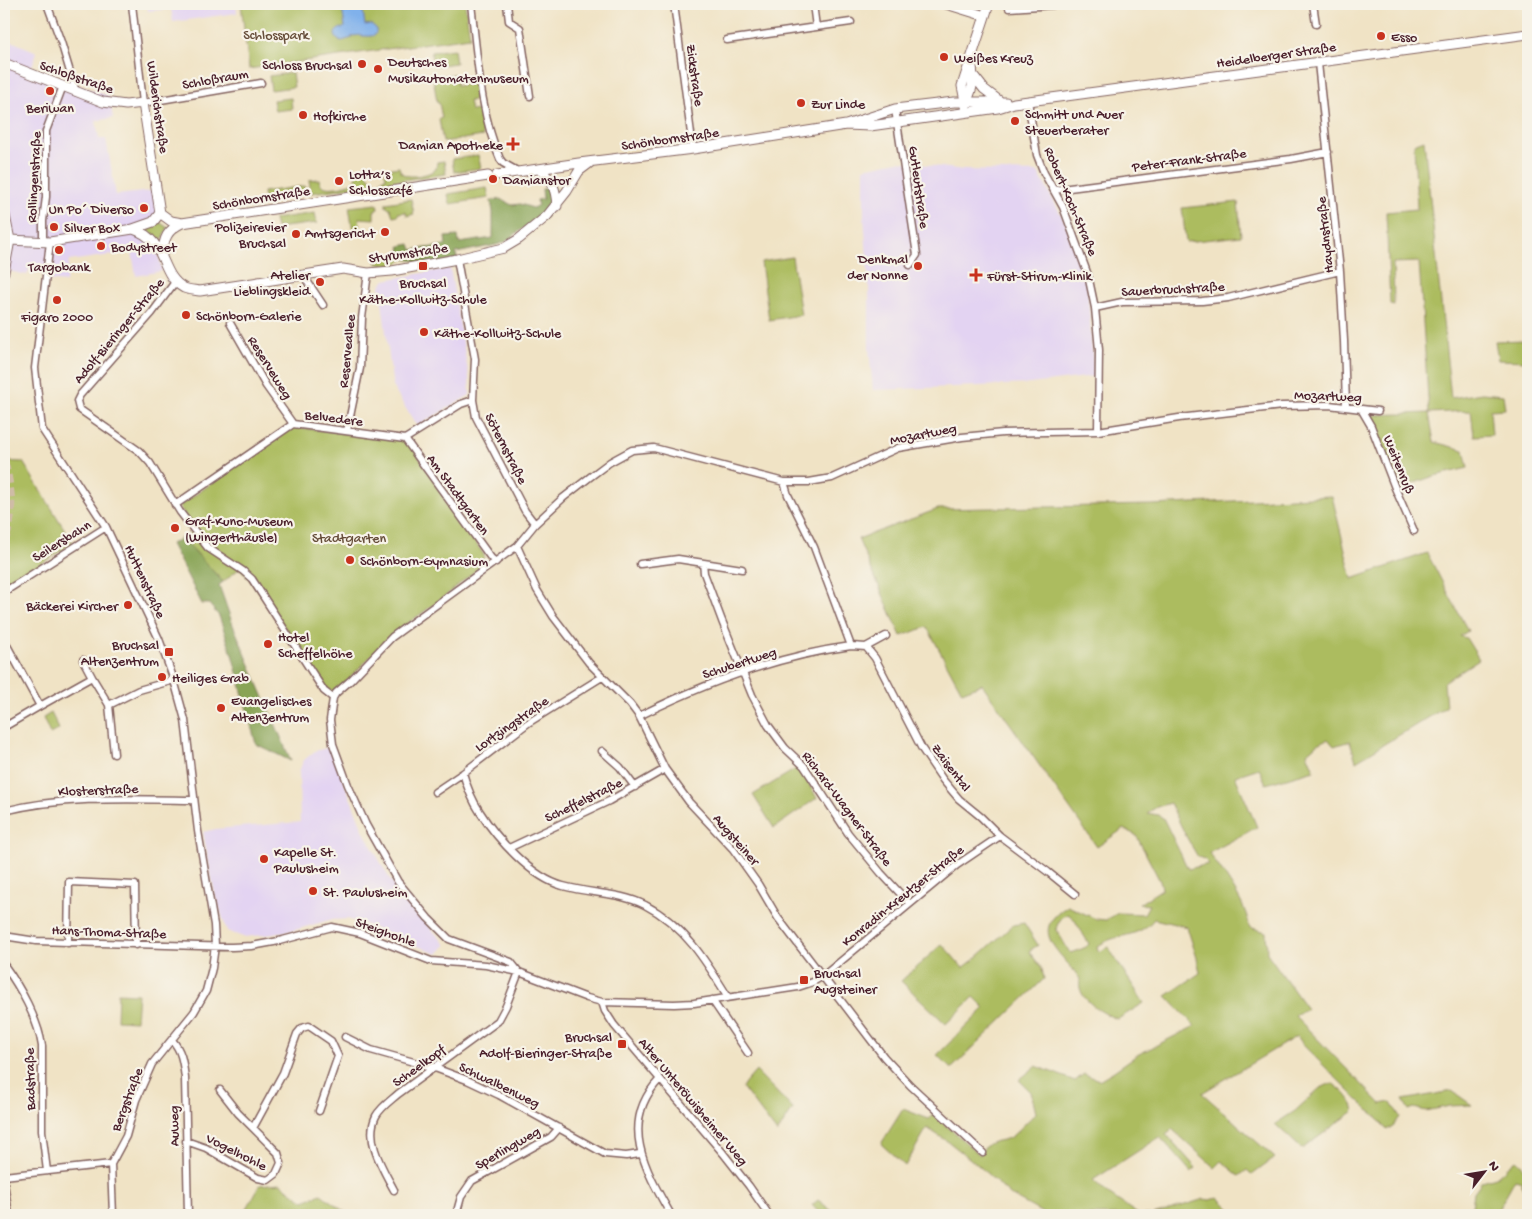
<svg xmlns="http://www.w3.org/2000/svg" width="1532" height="1219" viewBox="0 0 1532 1219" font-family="'Gochi Hand',sans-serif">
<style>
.built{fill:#e3d3f2}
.green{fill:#acbc5f;stroke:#7b6e45;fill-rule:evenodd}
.forest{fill:#89a456;stroke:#6a6240}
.water{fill:#80b1eb;stroke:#65688b}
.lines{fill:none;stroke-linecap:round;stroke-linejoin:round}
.secondary-tunnel{stroke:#cfbca6;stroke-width:9;stroke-dasharray:9 4.5;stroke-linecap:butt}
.street-casing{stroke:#846461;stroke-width:9}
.secondary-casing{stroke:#846461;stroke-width:11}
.street{stroke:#fff;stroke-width:6}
.secondary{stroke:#fff;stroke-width:9}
.poi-dot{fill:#c8321e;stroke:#f7f3e8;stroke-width:2}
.labels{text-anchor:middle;stroke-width:4.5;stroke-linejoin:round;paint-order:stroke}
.park-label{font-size:14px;fill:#674e3b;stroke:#f7f3e8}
.poi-label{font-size:14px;fill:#4a1f2b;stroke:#f7f3e8;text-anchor:start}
.street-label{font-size:14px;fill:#4a1f2b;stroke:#f7f3e8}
</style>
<rect width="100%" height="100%" fill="#f7f3e8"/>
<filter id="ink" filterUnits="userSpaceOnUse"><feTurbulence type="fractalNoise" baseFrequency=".02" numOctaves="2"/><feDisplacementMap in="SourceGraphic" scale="10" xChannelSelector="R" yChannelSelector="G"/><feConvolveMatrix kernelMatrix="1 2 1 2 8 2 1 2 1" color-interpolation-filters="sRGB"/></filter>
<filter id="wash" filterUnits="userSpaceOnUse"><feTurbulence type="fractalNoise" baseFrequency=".0096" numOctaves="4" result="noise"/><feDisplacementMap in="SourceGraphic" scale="20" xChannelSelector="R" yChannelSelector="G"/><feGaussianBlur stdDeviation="1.12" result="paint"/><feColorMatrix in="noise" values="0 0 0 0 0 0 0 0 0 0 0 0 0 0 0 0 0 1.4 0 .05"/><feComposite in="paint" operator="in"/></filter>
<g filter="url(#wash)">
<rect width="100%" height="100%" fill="#f0e3c5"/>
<path class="built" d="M147 4H236L237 13 173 22 171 9 148 11Z
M4 38 37 52 31 69 109 96 113 118 96 121 99 139H106L116 195 159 190 163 212 144 229 157 249 162 271 136 276 132 252 69 261 66 282 44 280 46 268 31 265 27 275 9 271 4 294Z
M898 161 963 170 1038 172 1071 233 1087 283 1094 376 1030 384 873 390 869 349V286L864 217V168Z
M450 268 469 377 470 395 417 426 393 388 380 286 385 280Z
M330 747 364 832 388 876 403 898 446 945 437 954 367 925 348 919 329 920 295 930 274 934 243 937 227 931 215 895 203 832 216 829 300 822 299 772 303 761 315 751Z"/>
<path class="green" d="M241 4H465L470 37 249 69Z
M454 49 456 63 433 66 431 52Z
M292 73 294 87 271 90 269 76Z
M454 74 457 86 475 83 477 99 469 101 471 111 479 110 483 136 443 142 439 119 442 118 439 103 437 102 433 77Z
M291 98 292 109 275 111 273 100Z
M1424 140 1451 398 1482 393 1503 395 1505 409 1490 410 1492 435 1474 436 1471 411 1429 413 1434 442 1464 450 1468 468 1434 476 1398 489 1370 419 1371 415 1429 413 1419 262 1393 263 1394 305 1390 304 1386 212 1417 209 1414 144Z
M478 155 481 168 454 172 452 159Z
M444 161 446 174 382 183V179L386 178 385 173 386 169 399 167C400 170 400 172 403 174 410 179 432 174 436 169L437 162Z
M366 172 371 180H374L375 184 311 193 309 180 319 179C320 182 320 184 323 186 329 190 352 185 356 180L357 173Z
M305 186 306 194 264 200 263 192Z
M487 188 489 198 450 204 448 194Z
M411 199 414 214 407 216 406 212 398 213V215L393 216 390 208 386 207V203Z
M1238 202 1241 236 1186 242 1182 208Z
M377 204 378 209 374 211V219L359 218 361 230 353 231 349 207Z
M315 213 317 223 276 228 274 219Z
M159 222 168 228 161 241 147 229Z
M378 254 384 256 396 254 404 259 394 265 377 264 375 255Z
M792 257 801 315 769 320 761 262Z
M1528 340V361L1498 360 1495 341Z
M293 427 351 434 405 436 484 555 482 565 443 598 390 636 349 679 331 693 324 688 270 605 240 568 223 582 189 545 186 536 194 530 179 506Z
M4 461 23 462 73 543 4 588Z
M1332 496 1352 579 1427 553 1468 631 1460 636 1466 638 1479 659 1444 682 1446 707 1356 761 1350 741 1334 746 1328 739 1316 745 1307 753 1314 770 1266 784 1259 768 1235 776 1257 827 1209 853C1222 871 1248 906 1249 927L1266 932 1267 953 1307 1009 1295 1016 1381 1104 1391 1102 1400 1117 1394 1125 1387 1130 1374 1114 1368 1110 1305 1047 1297 1036 1202 1093 1275 1158 1252 1175 1247 1170 1239 1176 1222 1161 1215 1168 1172 1129 1166 1134 1196 1168 1191 1172 1160 1137 1093 1180 1107 1193 1139 1215H1150H1046L1010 1195 979 1166 950 1143 927 1128 905 1166 881 1144 903 1109 929 1119 934 1115 980 1155C987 1139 996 1143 1009 1138 1015 1135 1030 1118 1036 1113L1031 1092 1019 1080 1036 1066 1075 1081 1084 1074 1099 1080 1114 1071 1137 1055 1195 1026 1166 996 1200 973 1197 958 1187 927 1154 919C1138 940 1115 932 1097 947L1099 952 1108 947 1144 1003 1118 1019C1105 1015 1083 1002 1080 988 1079 985 1080 982 1080 979 1063 953 1025 932 1068 906L1096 919 1106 920 1118 913 1144 914 1149 905 1139 904 1162 889 1161 883 1136 835 1123 829 1097 847 982 684 962 692 927 627 901 636 858 539 938 509 1152 505ZM1170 803 1187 838 1198 857 1204 859 1209 864 1188 869 1163 818 1158 815 1147 813 1157 807ZM1068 914 1074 919 1089 944 1086 947C1081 949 1076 952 1070 953L1056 929C1058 922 1061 917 1068 914Z
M51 713 59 729 50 734 43 718Z
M799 767 817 798 774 828 753 795Z
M1024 923 1038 945 1029 951 1042 969 1044 979 951 1069 937 1055 985 1008 974 997 946 1024 901 981 942 944 963 968 975 959 1013 925Z
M118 993 138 994 136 1021 117 1020Z
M756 1071 793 1109 777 1133 742 1087Z
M1332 1083C1343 1091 1351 1097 1354 1111L1302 1149 1275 1124 1295 1111 1320 1088Z
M1452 1091 1472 1105 1450 1106 1426 1111 1414 1108 1409 1110 1403 1100Z
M1516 1160 1528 1171V1192L1522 1186V1181L1515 1179 1495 1215H1465L1472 1207 1474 1192 1482 1181 1496 1177Z
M280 1183 304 1201 321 1194 349 1215H246V1210L260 1185Z
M1218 1197 1237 1215H1153L1204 1199 1210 1200Z
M818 1200 837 1215 841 1211 852 1215H821L812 1205Z"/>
<path class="forest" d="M555 188 552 204 546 207 547 216 543 220 538 217 505 242 496 245 456 253 457 259 418 267 416 261 404 259 395 253 401 250 400 246 410 244 412 250 446 245 445 237 458 236 459 243 493 238V212L491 201 500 199 512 205 520 204 533 208 538 205 537 200 543 199 542 189Z
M186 536 189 545 223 582 219 585 233 625 291 761 256 744 232 654 219 616 209 604H202L171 544Z"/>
<path class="water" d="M343 4H362L365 25 371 24 376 28C378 38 369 36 362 36V35L352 36V38L342 41 338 40C331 32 338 29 345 27L342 8Z"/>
</g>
<g filter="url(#ink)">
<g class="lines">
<path class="secondary-tunnel" d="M4 462C11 490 15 514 4 541"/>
<defs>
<path id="street" d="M47 4 61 42 76 92
M132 4 143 103 261 83
M471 4C477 52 480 115 500 159L503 163 519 172
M507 4 509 21 520 28 530 96
M674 4 693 149
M1313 4 1316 24
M1009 8 1053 5V4
M816 27 851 22
M727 40 816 27 813 4
M1318 63 1340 271 1344 341 1346 406
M1028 101 1037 155 1044 173 1063 207 1088 275 1095 308 1099 350 1098 431
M895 109 917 255 910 265
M1054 190 1291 159 1328 152
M43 242V221L46 197V131L63 86
M50 242 35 368 42 429 106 527 159 639 174 680 185 720 198 831 214 925 215 946 212 968 206 991 194 1012 152 1064 136 1100 126 1136 111 1164 113 1215
M457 259 475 359 473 400 476 417 525 511 535 524
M306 275 307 281 323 305
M175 282 152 313 80 395 77 401 79 409 139 451 150 463 180 512 208 548 243 571 252 579 324 691 333 698 330 720 333 744 348 785 366 825 398 882 428 918 449 939 511 962 519 972 587 998 602 1002 674 1004 694 1003 798 987 813 982 823 976 957 865 1000 836
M1095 308 1122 302 1202 301 1228 298 1340 271
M230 323 266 386 293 424
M1361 409 1371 426 1395 488 1414 531
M347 431 360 368 362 318 368 273
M405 439 491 558 496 562
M784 482 788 495 814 547 851 646 866 647 875 658 922 749 943 780 959 799 981 817 1000 836 1048 872 1075 894
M175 505 293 424 405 439 461 404 473 400
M517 546 537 590 553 616 589 663 630 704 639 716 665 769 689 802 733 849 758 884 778 918 884 1057 910 1085 983 1153
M703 563 704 573 722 621 752 695 768 725 785 748 804 766 848 833 881 873 909 903
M640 564 678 559 742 569
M4 592 106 527
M4 640 40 706 92 677 109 705 139 690 174 680
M866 647 886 636
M83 660 92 677
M333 698 336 693 351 680 392 637 517 546 535 524 563 498 590 477 610 462 632 450 654 448 784 482H809L832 478 898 448 962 437 1003 433 1098 431 1179 418 1282 406 1329 405 1378 411
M109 705 114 754
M639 716C705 683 777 656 851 646
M4 727 40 706
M602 751 620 767 635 787
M463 773C467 787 472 800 480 812 497 839 532 878 563 886 591 894 619 892 645 905 684 925 706 961 728 997
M435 792 463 773 528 723 602 677
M4 811C65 796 130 799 193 800
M509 848 609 801 665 769
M4 936 36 941 232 947 252 946 279 941 332 927 360 933 431 961 486 965 519 972 506 1006 498 1021 398 1094C390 1101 381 1107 376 1116 364 1140 383 1169 394 1190
M68 943 69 882 135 885 136 945
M4 965C20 987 38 1019 42 1046V1131L47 1171
M712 1000 748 1053
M602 1002 605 1011 614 1025 723 1153 749 1186 769 1215
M345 1037 371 1050 435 1068 467 1080 499 1095 605 1154 626 1156 640 1154
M172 1040C182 1051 183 1063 185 1078L188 1215
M659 1080C618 1124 646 1171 671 1215
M253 1128 283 1073 297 1034 302 1028 309 1026 331 1041 338 1056 319 1111
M186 1141 206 1148 258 1178 268 1180 276 1174 281 1163 278 1153 238 1113 220 1090
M4 1176 111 1164
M4 1183 9 1215
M456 1215 461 1197 472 1181 551 1137 559 1128"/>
<path id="secondary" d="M946 4 985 16
M4 63 103 102 126 105 143 103 160 213
M973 75 984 89 1001 102
M966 102C974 88 974 76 971 60
M966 106 962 86 989 4
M846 125 870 126 998 108 1014 103 1528 34
M539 169C552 179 556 189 557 206
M497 175 579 163 693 149 846 125 895 109 954 102H1006
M4 211 10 240 4 272
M160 213 171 221 182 223 488 176
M133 229C168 240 159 275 184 288 189 290 195 290 200 291L343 269 368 273 392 271 457 259 504 248 519 239 547 216 567 191 579 171 591 162
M10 240 50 242 133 229 153 222 160 213
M162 255C164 238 167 230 182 223"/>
</defs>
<use href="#street" class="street-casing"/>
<use href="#secondary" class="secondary-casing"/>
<use href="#street" class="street"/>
<use href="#secondary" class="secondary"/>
</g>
</g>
<g class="poi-dot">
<circle cx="1381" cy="36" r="5"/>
<circle cx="944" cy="57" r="5"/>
<circle cx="362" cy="64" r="5"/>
<circle cx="378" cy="69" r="5"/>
<circle cx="50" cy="91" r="5"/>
<circle cx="801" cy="103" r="5"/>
<circle cx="303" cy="115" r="5"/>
<circle cx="1015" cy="121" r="5"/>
<path d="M510.5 136.5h5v5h5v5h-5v5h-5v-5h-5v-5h5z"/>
<circle cx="493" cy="179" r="5"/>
<circle cx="339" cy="181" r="5"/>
<circle cx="144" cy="208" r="5"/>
<circle cx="54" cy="227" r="5"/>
<circle cx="385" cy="232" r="5"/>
<circle cx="296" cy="234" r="5"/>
<circle cx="101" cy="246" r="5"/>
<circle cx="59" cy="250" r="5"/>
<rect x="418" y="261" width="10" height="10" rx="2.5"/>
<circle cx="918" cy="266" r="5"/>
<path d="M973.5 267.5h5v5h5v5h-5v5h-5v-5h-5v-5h5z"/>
<circle cx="320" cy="282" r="5"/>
<circle cx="57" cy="300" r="5"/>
<circle cx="186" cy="315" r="5"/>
<circle cx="424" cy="332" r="5"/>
<circle cx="175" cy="528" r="5"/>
<circle cx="350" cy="560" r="5"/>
<circle cx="128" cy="605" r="5"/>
<circle cx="268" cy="644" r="5"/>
<rect x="164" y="647" width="10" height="10" rx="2.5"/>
<circle cx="162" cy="677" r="5"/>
<circle cx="221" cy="708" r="5"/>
<circle cx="264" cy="859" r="5"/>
<circle cx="313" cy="891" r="5"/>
<rect x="799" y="975" width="10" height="10" rx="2.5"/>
<rect x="617" y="1039" width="10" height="10" rx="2.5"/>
</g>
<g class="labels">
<g class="park-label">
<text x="276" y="39">Schlosspark</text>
<text x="349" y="542">Stadtgarten</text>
</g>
<g class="poi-label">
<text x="1391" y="41">Esso</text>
<text x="954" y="62">Weißes Kreuz</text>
<text x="388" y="66">Deutsches<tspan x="388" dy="16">Musikautomatenmuseum</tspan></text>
<text x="352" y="69" text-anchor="end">Schloss Bruchsal</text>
<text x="811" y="108">Zur Linde</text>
<text x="50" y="112" text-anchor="middle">Beriwan</text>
<text x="1025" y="118">Schmitt und Auer<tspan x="1025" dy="16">Steuerberater</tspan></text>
<text x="313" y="120">Hofkirche</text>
<text x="503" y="149" text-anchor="end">Damian Apotheke</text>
<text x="349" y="178">Lotta’s<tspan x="349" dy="16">Schlosscafé</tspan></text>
<text x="503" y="184">Damianstor</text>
<text x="134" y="213" text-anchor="end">Un Po´ Diverso</text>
<text x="286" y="231" text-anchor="end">Polizeirevier<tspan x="286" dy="16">Bruchsal</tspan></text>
<text x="64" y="232">Silver Box</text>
<text x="375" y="237" text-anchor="end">Amtsgericht</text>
<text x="111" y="251">Bodystreet</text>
<text x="908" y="263" text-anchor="end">Denkmal<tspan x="908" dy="16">der Nonne</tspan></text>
<text x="59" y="271" text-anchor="middle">Targobank</text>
<text x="310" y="279" text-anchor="end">Atelier<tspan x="310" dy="16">Lieblingskleid</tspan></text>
<text x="987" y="280">Fürst-Stirum-Klinik</text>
<text x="423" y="287" text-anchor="middle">Bruchsal<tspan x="423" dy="16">Käthe-Kollwitz-Schule</tspan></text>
<text x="196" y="320">Schönborn-Galerie</text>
<text x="57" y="321" text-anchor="middle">Figaro 2000</text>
<text x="434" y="337">Käthe-Kollwitz-Schule</text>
<text x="185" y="525">Graf-Kuno-Museum<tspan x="185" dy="16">(Wingerthäusle)</tspan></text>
<text x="360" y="565">Schönborn-Gymnasium</text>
<text x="118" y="610" text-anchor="end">Bäckerei Kircher</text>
<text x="278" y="641">Hotel<tspan x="278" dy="16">Scheffelhöhe</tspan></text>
<text x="159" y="649" text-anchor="end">Bruchsal<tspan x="159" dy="16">Altenzentrum</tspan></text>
<text x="172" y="682">Heiliges Grab</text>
<text x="231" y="705">Evangelisches<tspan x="231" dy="16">Altenzentrum</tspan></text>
<text x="274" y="856">Kapelle St.<tspan x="274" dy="16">Paulusheim</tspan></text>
<text x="323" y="896">St. Paulusheim</text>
<text x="814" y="977">Bruchsal<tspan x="814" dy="16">Augsteiner</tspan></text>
<text x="612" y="1041" text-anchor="end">Bruchsal<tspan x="612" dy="16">Adolf-Bieringer-Straße</tspan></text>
</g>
<g class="street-label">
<text transform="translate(1276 54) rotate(-8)" y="5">Heidelberger Straße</text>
<text transform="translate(696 75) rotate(82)" y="5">Zickstraße</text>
<text transform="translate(77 76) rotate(19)" y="5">Schloßstraße</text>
<text transform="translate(215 78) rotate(-10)" y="5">Schloßraum</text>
<text transform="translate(159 107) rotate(82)" y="5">Wilderichstraße</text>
<text transform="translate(670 138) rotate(-8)" y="5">Schönbornstraße</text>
<text transform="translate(1189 159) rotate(-7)" y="5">Peter-Frank-Straße</text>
<text transform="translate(33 177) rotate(-87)" y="5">Rollingenstraße</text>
<text transform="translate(920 187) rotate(82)" y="5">Gutleutstraße</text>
<text transform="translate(261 197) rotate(-9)" y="5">Schönbornstraße</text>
<text transform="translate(1072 201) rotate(67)" y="5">Robert-Koch-Straße</text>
<text transform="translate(1324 235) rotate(-96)" y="5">Haydnstraße</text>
<text transform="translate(408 252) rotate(-8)" y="5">Styrumstraße</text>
<text transform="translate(1173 288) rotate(-3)" y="5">Sauerbruchstraße</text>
<text transform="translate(118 330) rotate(-50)" y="5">Adolf-Bieringer-Straße</text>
<text transform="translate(346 351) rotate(-84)" y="5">Reserveallee</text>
<text transform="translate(271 367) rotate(58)" y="5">Reserveweg</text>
<text transform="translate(1328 395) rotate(2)" y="5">Mozartweg</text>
<text transform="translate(334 417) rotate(7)" y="5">Belvedere</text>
<text transform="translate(923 433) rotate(-11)" y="5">Mozartweg</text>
<text transform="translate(507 448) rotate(63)" y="5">Söternstraße</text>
<text transform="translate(1400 464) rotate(68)" y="5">Weitenruß</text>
<text transform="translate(459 494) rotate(54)" y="5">Am Stadtgarten</text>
<text transform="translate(61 540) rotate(-32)" y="5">Seilersbahn</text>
<text transform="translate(146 581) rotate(65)" y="5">Huttenstraße</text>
<text transform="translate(739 662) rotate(-18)" y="5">Schubertweg</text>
<text transform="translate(511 723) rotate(-35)" y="5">Lortzingstraße</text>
<text transform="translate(952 767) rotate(53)" y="5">Zaisental</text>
<text transform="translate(98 789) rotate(-2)" y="5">Klosterstraße</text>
<text transform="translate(583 799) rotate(-26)" y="5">Scheffelstraße</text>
<text transform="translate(848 808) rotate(53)" y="5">Richard-Wagner-Straße</text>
<text transform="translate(737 839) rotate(49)" y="5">Augsteiner</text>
<text transform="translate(902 895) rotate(-39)" y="5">Konradin-Kreutzer-Straße</text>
<text transform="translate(109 931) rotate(2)" y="5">Hans-Thoma-Straße</text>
<text transform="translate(386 931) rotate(20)" y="5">Steighohle</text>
<text transform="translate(418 1065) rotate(-36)" y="5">Scheelkopf</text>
<text transform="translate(29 1079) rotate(-91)" y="5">Badstraße</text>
<text transform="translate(500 1084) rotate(26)" y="5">Schwalbenweg</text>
<text transform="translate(126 1099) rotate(-69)" y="5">Bergstraße</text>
<text transform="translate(694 1101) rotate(50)" y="5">Alter Unteröwisheimer Weg</text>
<text transform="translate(173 1126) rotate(-91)" y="5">Auweg</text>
<text transform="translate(507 1147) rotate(-30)" y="5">Sperlingweg</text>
<text transform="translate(237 1151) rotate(27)" y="5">Vogelhohle</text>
</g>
</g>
<rect width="1532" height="1219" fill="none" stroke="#f7f3e8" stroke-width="20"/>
<g transform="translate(1484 1172) rotate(59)" stroke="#f7f3e8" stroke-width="4" paint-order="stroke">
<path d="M0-4L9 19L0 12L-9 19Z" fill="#4a1f2b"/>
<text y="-8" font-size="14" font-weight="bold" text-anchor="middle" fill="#4a1f2b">N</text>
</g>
</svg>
